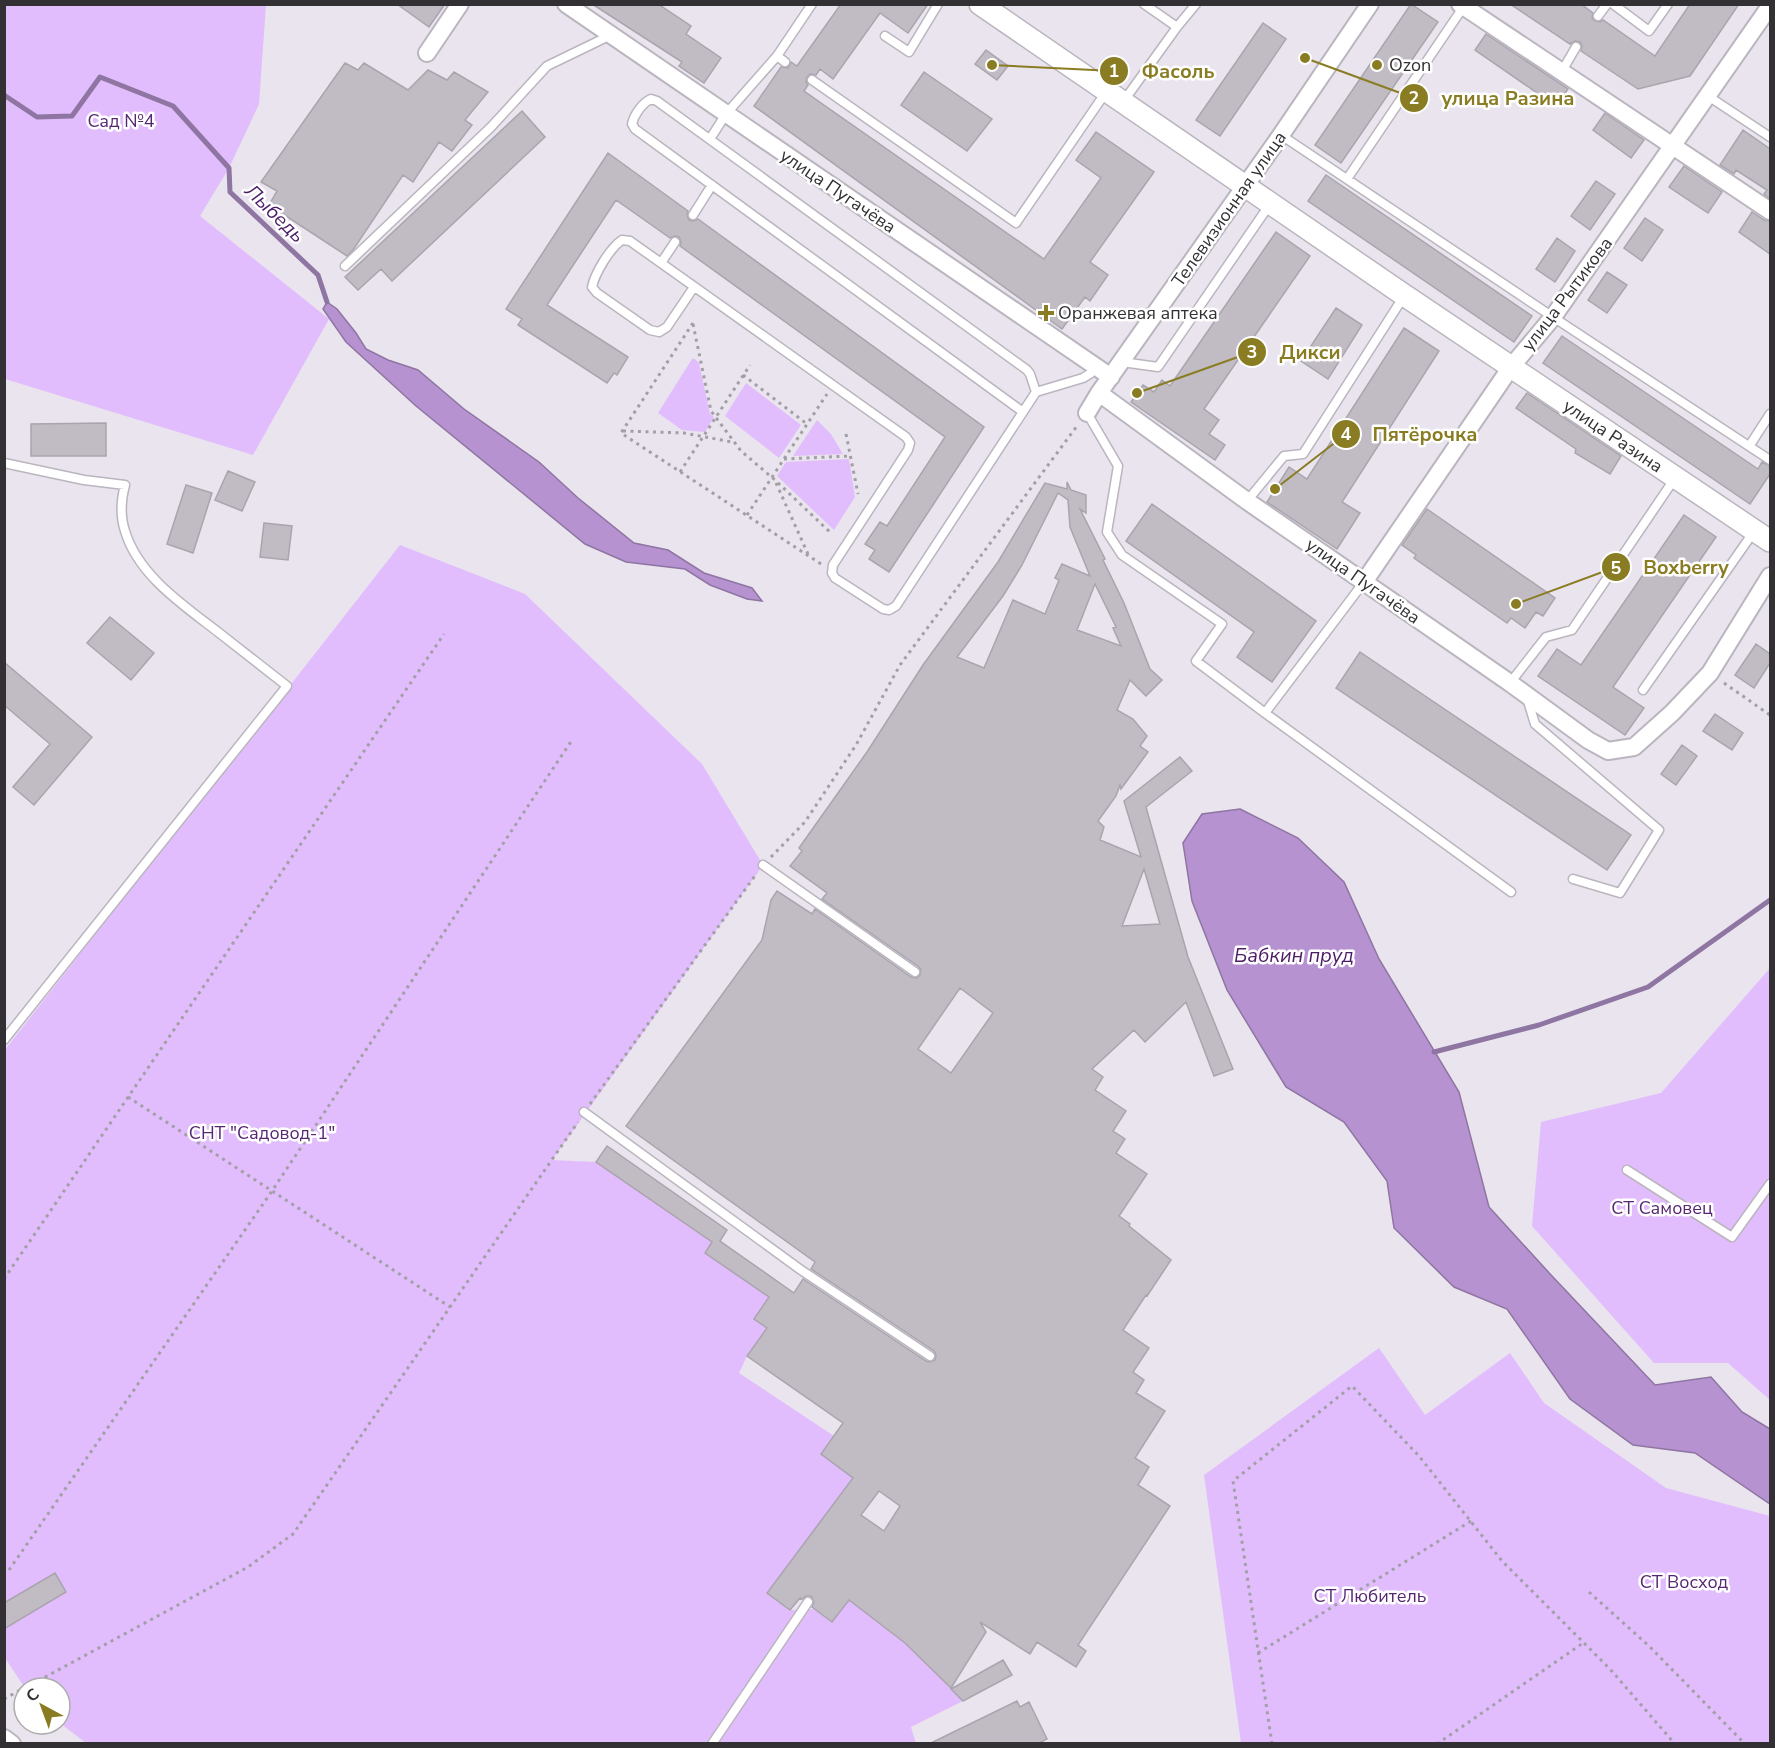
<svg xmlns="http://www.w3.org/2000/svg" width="1775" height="1748" viewBox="0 0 1775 1748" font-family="'Nunito Sans',sans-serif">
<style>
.green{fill:#e2bdfd}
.water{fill:#b692d1;stroke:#8e75a2;stroke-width:1.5}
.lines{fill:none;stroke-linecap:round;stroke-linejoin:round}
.stream{stroke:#8e75a2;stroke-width:5}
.building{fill:#c1bcc4;stroke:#a9a4ad;stroke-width:1.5;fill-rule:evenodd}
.service-casing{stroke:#bab5be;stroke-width:11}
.minor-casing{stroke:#bab5be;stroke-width:20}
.tertiary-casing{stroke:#bab5be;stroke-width:24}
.path{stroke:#a39fa6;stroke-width:3;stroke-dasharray:3 4.5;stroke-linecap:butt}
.service{stroke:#fff;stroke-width:8}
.minor{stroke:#fff;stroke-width:16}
.tertiary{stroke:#fff;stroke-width:21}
.poi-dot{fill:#8a7c22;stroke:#fff;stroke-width:2}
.labels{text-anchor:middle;stroke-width:5;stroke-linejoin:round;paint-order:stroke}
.poi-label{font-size:18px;fill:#323033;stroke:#fff;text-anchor:start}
.park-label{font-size:18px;fill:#562772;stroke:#fff}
.street-label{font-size:18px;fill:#323033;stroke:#fff}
.water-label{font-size:20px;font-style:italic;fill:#4c1c66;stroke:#fff}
.leader{fill:none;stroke:#8a7c22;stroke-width:2}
.callout-dot{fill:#8a7c22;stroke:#fff;stroke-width:2}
.mark-label{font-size:18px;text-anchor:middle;font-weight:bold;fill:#fff}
.callout-label{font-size:20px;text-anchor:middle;font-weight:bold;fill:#8a7c22;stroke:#fff;stroke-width:5;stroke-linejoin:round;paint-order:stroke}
</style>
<rect width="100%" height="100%" fill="#e9e4ed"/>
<path class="green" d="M4 5H266L259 104 229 168 200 216 329 319 253 455 5 379Z
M692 359H695L699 363 710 414 714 417 705 432 682 430 658 413Z
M746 383 801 425 779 458 725 416Z
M817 420 831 434 843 454 793 456Z
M849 459 855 497 834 530 777 476 786 462Z
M400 545 525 594 702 764 763 865 552 1160 596 1162 712 1242 705 1253 769 1297 754 1319 767 1328 747 1356 739 1373 834 1436 821 1454 853 1478 767 1594 790 1610 815 1609 849 1600 905 1643 963 1701 911 1727 916 1744 86 1743 60 1723V1688H25L5 1658 4 1051Z
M1770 968V1400L1728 1363H1654L1532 1226 1541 1122 1661 1093Z
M1379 1348 1425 1415 1510 1353 1544 1403 1666 1488 1770 1516V1743H1241L1204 1475Z"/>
<path class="water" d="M327 302 337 309 356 333 366 349 388 360 418 370 464 409 539 462 578 498 634 543 668 550 704 573 752 588 762 601 747 599 710 585 685 569 626 562 585 544 416 406 346 342 323 309Z
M1240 809 1298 838 1344 882 1379 959 1459 1092 1489 1207 1552 1276 1655 1385 1711 1377 1742 1412 1770 1429V1504L1695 1453 1633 1445 1570 1399 1507 1309 1454 1287 1394 1228 1387 1181 1344 1122 1286 1087 1227 990 1192 901 1183 843 1202 814Z"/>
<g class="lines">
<path class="stream" d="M4 95 37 117 72 116 100 77 173 106 229 168 230 192 318 275 327 302
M1434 1052 1539 1025 1648 987 1770 900"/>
</g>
<path class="building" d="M397 4H445L429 27Z
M592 4H658L691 26 686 34 721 58 704 83 679 66 682 62Z
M841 4H928L908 33 880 13 833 79 820 69 816 75 810 74 807 77 806 82 808 85 804 91 1044 259 1101 178 1076 160 1096 132 1154 172 1090 262 1108 275 1090 301 1085 297 1062 329 754 106 781 67 788 68 791 62 797 66Z
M1411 4 1438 22 1341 163 1315 145Z
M1510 4H1581L1593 13 1592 18 1595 21 1600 22 1603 20 1655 56 1690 4H1739L1690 76 1638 89 1581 51 1582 46 1580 42 1575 41 1570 44Z
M1263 23 1286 39 1220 136 1196 120Z
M1486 34 1568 89 1556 106 1475 50Z
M986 50 1008 66 997 80 975 64Z
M345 63 358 70 364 63 408 90 428 70 447 80 454 72 488 92 465 120 472 125 452 151 439 142 413 182 403 175 353 250 347 256 269 205 277 191 261 182Z
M924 72 992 119 967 151 901 105Z
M522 111 545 137 392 281 381 269 358 290 345 277Z
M1605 113 1644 140 1631 158 1593 130Z
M1743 130 1770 149V199L1764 194 1767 190 1736 170 1734 174 1720 165Z
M608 153 688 211 687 215 689 220 693 221 698 219 984 427 889 572 869 559 875 550 865 544 880 522 887 526 945 437 680 246 681 242 679 237 675 236 670 238 616 200 547 305 628 357 617 375 614 373 607 383 518 325 522 319 506 309Z
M1684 166 1722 192 1708 213 1669 187Z
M1326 175 1532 316 1514 342 1308 201Z
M1596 181 1615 194 1590 230 1571 216Z
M1752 212 1764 220 1770 221V254L1739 232Z
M1645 218 1663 230 1642 261 1624 248Z
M1276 232 1310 256 1204 409 1219 420 1209 434 1225 445 1215 460 1131 402 1143 385 1154 392 1162 380 1170 386Z
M1557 238 1575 251 1555 282 1536 269Z
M1607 272 1627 285 1607 313 1588 300Z
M1336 308 1362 325 1328 379 1301 361Z
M1404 328 1439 351 1342 502 1360 513 1337 549 1267 502 1289 467 1307 479Z
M1562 336 1758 469 1762 462 1770 466V474L1750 504 1543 363Z
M1527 393 1621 456 1610 474 1575 453 1576 449 1516 408Z
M106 423V456H31V424Z
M228 471 255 482 242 511 215 500Z
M1067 482 1071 490 1086 495V513L1080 509 1105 559 1103 560 1124 603 1150 669 1162 680 1146 696 1130 680 1117 710 1133 719 1147 736 1140 746 1148 752 1121 789 1120 785 1116 796 1098 821 1104 827 1100 840 1141 857 1124 801 1180 757 1192 771 1146 807 1188 957 1233 1069 1214 1076 1186 1002 1145 1042 1134 1030 1092 1069 1103 1077 1095 1090 1126 1111 1113 1131 1125 1139 1116 1153 1147 1174 1119 1216 1130 1224 1129 1226 1171 1260 1147 1296 1146 1295 1123 1330 1149 1348 1133 1372 1144 1380 1136 1393 1165 1411 1135 1458 1149 1467 1138 1485 1170 1506 1078 1645 1086 1651 1076 1667 1037 1642 1030 1654 980 1622 986 1632 951 1688 905 1643 849 1600 832 1622 812 1607 814 1602 811 1596H806L802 1599 800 1598 790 1610 767 1593 853 1478 821 1454 843 1423 747 1356 767 1328 754 1319 769 1297 705 1253 712 1242 596 1162 607 1146 727 1230 720 1241 794 1293 803 1279 926 1361 930 1362 935 1360 936 1356 934 1351 811 1269 815 1262 626 1126 762 940 771 900 777 891 812 914 815 909 911 977 917 978 920 975 921 970 919 967 822 899 827 893 790 866 802 851 799 848 867 752 923 665 998 562 1045 483 1067 489ZM1058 493 1068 500 1070 527 1090 576 1062 564 1055 578 1059 580 1045 614 1013 600 984 668 957 657 1003 596 1022 565ZM1095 584 1116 627 1113 628 1121 646 1077 630ZM1144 869 1160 924 1122 926ZM960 988 993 1013 951 1073 918 1049ZM879 1491 900 1506 884 1531 861 1515Z
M186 485 212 493 193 553 167 544Z
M1152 504 1316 621 1272 682 1237 657 1254 632 1126 541Z
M1427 509 1555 598 1543 616 1536 612 1525 628 1511 618 1507 623 1414 558 1416 555 1402 545Z
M1684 515 1716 537 1613 687 1644 708 1625 735 1538 676 1557 649 1581 665Z
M264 523 292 526 288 560 260 557Z
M110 617 154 653 131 680 87 643Z
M1756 644 1770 654V663L1754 688 1735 675Z
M1360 652 1631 835 1607 870 1336 688Z
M4 662 92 737 34 805 13 787 50 744 4 705Z
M1715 714 1743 733 1732 750 1703 731Z
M1682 745 1697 756 1676 785 1661 774Z
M55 1573 66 1592 4 1629V1603Z
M1003 1660 1012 1675 963 1701 951 1689Z
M1017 1701 1020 1707 1029 1702 1047 1739 1039 1743H931Z"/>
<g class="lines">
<defs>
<path id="service" d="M1144 4 1177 27
M1613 4 1649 31 1668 4
M1598 16 1607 4
M885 36 909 52 938 4
M785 62 777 56 812 4
M1562 71 1576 47
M812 80 1016 223 1106 92
M1708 96 1770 137
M1123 102 1177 27 1196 4
M1281 135 1553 317 1770 460
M710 139 726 114 777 56
M1347 179 1464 6
M693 215 712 185
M675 242 661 263 906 437 910 443 908 450 833 565 832 573 835 578 883 609 889 610 896 606 1036 392 1083 378 1091 373 1097 367
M661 263 630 241 622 240C610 248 595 273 592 287L597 293 650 330 659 332 667 327 694 287
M345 266 491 127 547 66 611 35
M1122 362 1158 367 1270 204
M1023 412 635 129 632 124C634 115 642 103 651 99L657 101 1027 370 1030 374 1036 392
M1087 413 1118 466 1107 532 1122 555 1222 624 1196 661 1265 713
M1750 445 1770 414
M4 463 84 480 125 485C121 500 120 516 125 531 138 575 183 605 218 632 241 650 264 668 287 686L4 1040
M1247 501 1284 456 1303 454 1404 296
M1364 582 1265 713 1511 892
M1510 683 1546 637 1572 630 1675 478
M1643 690 1755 530
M1527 698 1535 724 1659 830 1620 893 1573 879
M763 865 915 972
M584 1112 801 1270 930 1356
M1627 1170 1732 1237 1770 1184
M712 1744 808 1602"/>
<path id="minor" d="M566 4 1111 377
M1460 4 1770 211
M427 53 460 4
M1099 393 1247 501 1510 683 1588 740 1608 751 1634 747 1672 713 1710 673 1770 576
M1087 413 1099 393 1281 135 1370 4
M1364 582 1511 367 1553 317 1770 6
M4 1738 12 1744"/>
<path id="tertiary" d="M980 4 1404 295 1770 541"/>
</defs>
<use href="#service" class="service-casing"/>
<use href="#minor" class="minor-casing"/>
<use href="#tertiary" class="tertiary-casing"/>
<path class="path" d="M693 323 621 433 821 564
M693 324 711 411 741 451 775 480 832 534
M743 375 807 424
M623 431 684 433 732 442
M846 434 858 494
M784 459 850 456
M680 472 750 365
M776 483 808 554
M747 515 827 394
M1724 683 1770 715
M771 857 805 822 856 745 900 665 1077 426
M128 1097 450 1307
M590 1104 757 873
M4 1279 444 634
M9 1570 272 1191 572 740
M1589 1592 1650 1647 1745 1744
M1258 1653 1471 1521
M25 1688 248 1567 293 1534 578 1122
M4 1699 24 1688
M1272 1744 1233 1481 1352 1386 1419 1456 1502 1561 1610 1669 1675 1744
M1437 1744 1583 1643"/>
<use href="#service" class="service"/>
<use href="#minor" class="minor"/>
<use href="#tertiary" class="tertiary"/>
</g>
<g class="poi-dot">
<circle cx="1377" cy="65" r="6"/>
<path d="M1043 304h6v6h6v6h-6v6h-6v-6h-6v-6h6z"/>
</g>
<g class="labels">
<g class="poi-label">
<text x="1389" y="71">Ozon</text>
<text x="1058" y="319">Оранжевая аптека</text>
</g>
<g class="park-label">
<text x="121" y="127">Сад №4</text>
<text x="262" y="1139">СНТ "Садовод-1"</text>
<text x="1662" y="1214">СТ Самовец</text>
<text x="1684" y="1588">СТ Восход</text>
<text x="1370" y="1602">СТ Любитель</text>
</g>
<g class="street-label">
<text transform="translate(838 191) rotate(34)" y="6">улица Пугачёва</text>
<text transform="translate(1229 209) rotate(-55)" y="6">Телевизионная улица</text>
<text transform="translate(1567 294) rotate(-53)" y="6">улица Рытикова</text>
<text transform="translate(1613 436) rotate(34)" y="6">улица Разина</text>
<text transform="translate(1363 581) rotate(35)" y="6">улица Пугачёва</text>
</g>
<g class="water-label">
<text transform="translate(275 213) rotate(44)" y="7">Лыбедь</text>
<text x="1294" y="962">Бабкин пруд</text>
</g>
</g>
<path class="leader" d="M992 65L1114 71M1305 58L1414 98M1137 393L1252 352M1275 489L1346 434M1516 604L1616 567"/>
<g class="callout-dot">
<circle cx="992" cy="65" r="6"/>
<circle cx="1305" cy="58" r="6"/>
<circle cx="1137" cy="393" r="6"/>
<circle cx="1275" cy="489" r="6"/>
<circle cx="1516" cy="604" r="6"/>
<circle cx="1114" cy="71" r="15"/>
<circle cx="1414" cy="98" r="15"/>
<circle cx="1252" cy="352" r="15"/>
<circle cx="1346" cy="434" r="15"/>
<circle cx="1616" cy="567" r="15"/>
</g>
<g class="mark-label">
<text x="1114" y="77">1</text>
<text x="1414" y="104">2</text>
<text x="1252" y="358">3</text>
<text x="1346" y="440">4</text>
<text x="1616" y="574">5</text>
</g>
<g class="callout-label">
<text x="1178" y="78">Фасоль</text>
<text x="1508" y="105">улица Разина</text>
<text x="1310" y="359">Дикси</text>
<text x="1425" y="441">Пятёрочка</text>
<text x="1686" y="574">Boxberry</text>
</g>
<rect width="1775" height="1748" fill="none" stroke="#323033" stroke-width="12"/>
<g transform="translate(42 1706) rotate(319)"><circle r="28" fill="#ffffff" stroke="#adacad" stroke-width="1.5"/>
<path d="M0-4.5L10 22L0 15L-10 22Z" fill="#8a7c22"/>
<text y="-9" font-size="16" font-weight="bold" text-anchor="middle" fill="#323033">С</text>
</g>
</svg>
